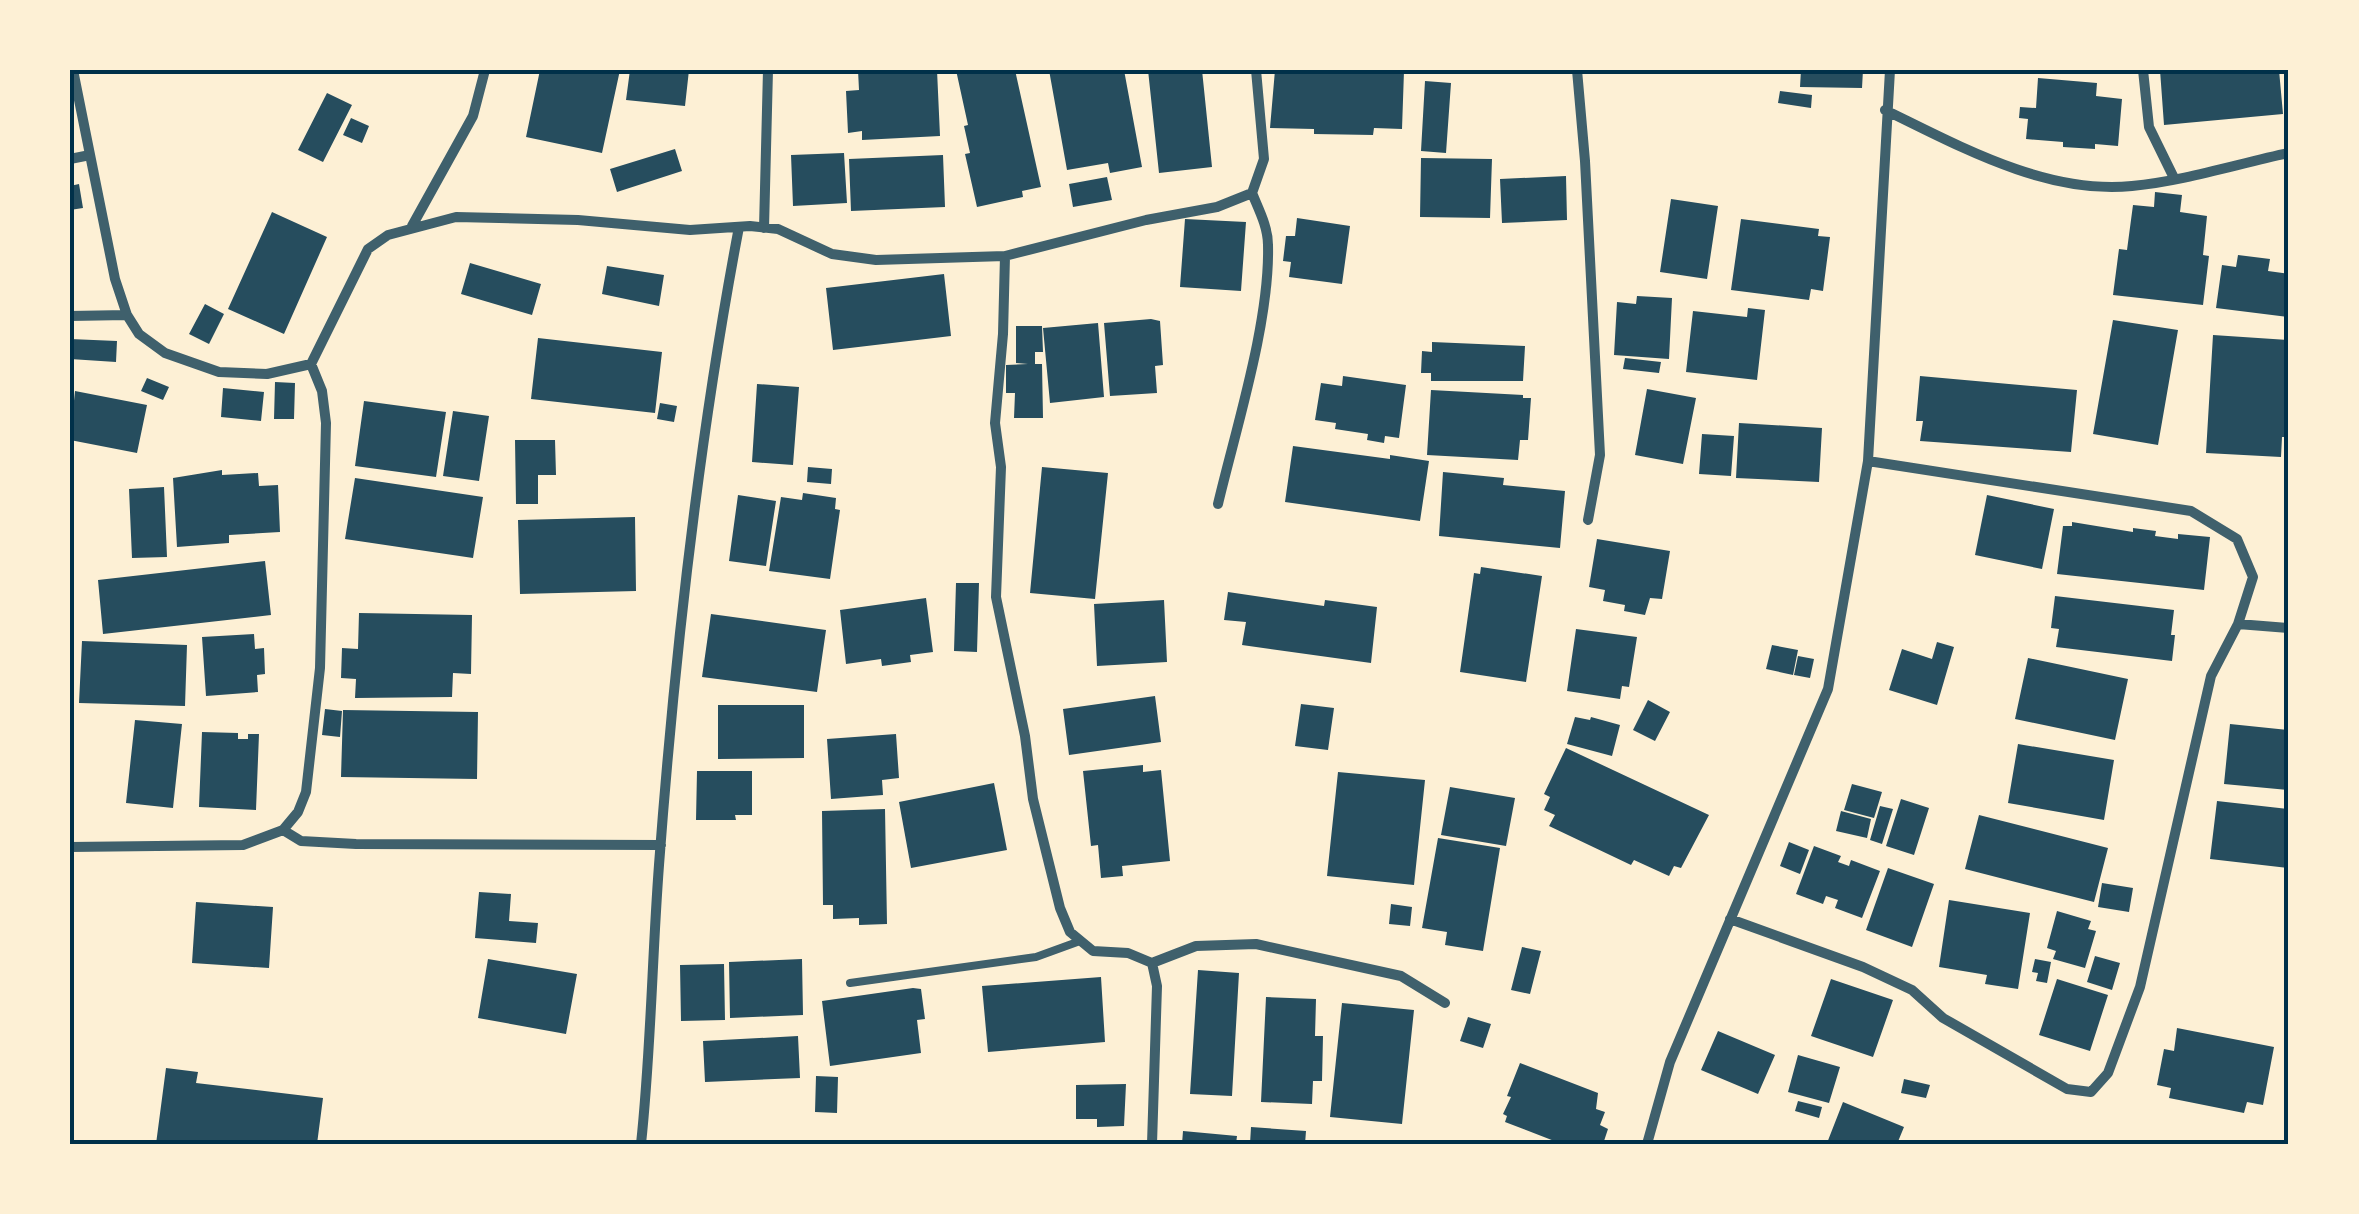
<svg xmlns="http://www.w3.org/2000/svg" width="2359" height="1214" viewBox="0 0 2359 1214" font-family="Karla,sans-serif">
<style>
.building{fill:#264d5e}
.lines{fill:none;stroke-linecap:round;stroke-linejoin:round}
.service{stroke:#3f606c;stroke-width:8}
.minor{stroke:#3f606c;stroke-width:10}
.neatline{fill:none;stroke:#003049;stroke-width:4}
</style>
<rect width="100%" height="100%" fill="#fdf0d5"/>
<path class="building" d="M540 70H620L602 153 526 137Z
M630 70H689L685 106 626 100Z
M858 70H937L940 136 862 140V131L848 133 846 91 859 90Z
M956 70H1015L1041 187 1022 191 1023 197 977 207 965 154 970 153 964 126 968 125Z
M1049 70H1124L1142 167 1110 173 1108 163 1067 170Z
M1148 70H1202L1212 167 1159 173Z
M1275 70 1404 71 1402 129 1374 128 1373 135 1314 134V129L1270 128Z
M1801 70H1863L1862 88 1800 87Z
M2160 70H2279L2283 114 2164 125Z
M2038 78 2097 83 2096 96 2122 99 2118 146 2095 144V149L2063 147V142L2026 139 2028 119 2019 118 2020 107 2036 108Z
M1425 81 1451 83 1446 153 1421 151Z
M1780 91 1812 95 1811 108 1778 103Z
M327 93 352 105 323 162 298 150Z
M351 118 369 126 362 143 343 135Z
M675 149 682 171 617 192 610 169Z
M844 153 847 203 793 206 791 155Z
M943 155 945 207 851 211 849 159Z
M1421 158 1492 159 1490 218 1420 217Z
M1566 176 1567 220 1502 223 1500 179Z
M1107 177 1112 200 1073 207 1069 184Z
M79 184 83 208 70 210V186Z
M2155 192 2182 195 2180 212 2207 216 2203 255 2209 256 2203 305 2113 295 2119 249 2127 250 2133 205 2154 207Z
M1671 199 1718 206 1707 279 1660 272Z
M272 212 327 237 284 334 228 309Z
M1297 218 1350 226 1342 284 1289 277 1291 262 1283 261 1286 236H1295Z
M1185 219 1246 222 1241 291 1180 287Z
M1741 219 1819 229 1818 236 1830 237 1823 291 1811 289 1809 300 1731 290Z
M2238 255 2270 259 2268 271 2289 274V317L2216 308 2222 265 2236 267Z
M470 263 541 284 532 315 461 294Z
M607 266 664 275 659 306 602 294Z
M944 274 951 336 833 350 826 288Z
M1637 296 1672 298 1669 359 1614 355 1617 302 1636 304Z
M205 304 224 314 209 344 189 334Z
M1748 308 1765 310 1757 380 1686 372 1693 311 1747 317Z
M1151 319 1160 321 1163 365 1155 366 1157 393 1110 396 1104 323Z
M2113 320 2178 330 2158 445 2093 434Z
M1098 323 1104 397 1050 403 1043 328Z
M1016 326H1042L1043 352H1035V364H1042L1043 418H1014L1015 393H1006V365L1028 364 1016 363Z
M2213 335 2289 340V437H2282L2281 457 2206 453Z
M538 338 662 352 655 413 531 399Z
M70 339 117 341 116 362 70 359Z
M1432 342 1525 346 1523 381H1431V373H1421L1422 351 1432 352Z
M1625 358 1661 362 1659 373 1623 369Z
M1343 376 1406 385 1399 438 1385 436 1384 443 1367 440 1368 434 1335 429 1336 423 1315 420 1321 383 1342 386Z
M1920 376 2077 390 2071 452 1920 441 1923 421H1916Z
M147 378 169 387 163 400 141 391Z
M275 382 295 383 294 419H274Z
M757 384 799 387 793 465 752 462Z
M223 388 264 392 261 421 221 417Z
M1647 389 1696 398 1683 464 1635 455Z
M1431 390 1523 395V398H1531L1528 440H1520L1518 460 1427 455Z
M75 391 147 405 137 453 70 440Z
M364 401 446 412 436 477 355 466Z
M660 403 677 406 674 422 657 419Z
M453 411 489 416 479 481 443 476Z
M1739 423 1822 428 1819 482 1736 478Z
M1702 434 1734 436 1731 476 1699 474Z
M515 440H555L556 475H538V504H516Z
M1293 446 1390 459V455L1429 461 1420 521 1285 502Z
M808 467 832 469 831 484 807 482Z
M1042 467 1108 473 1095 599 1030 593Z
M222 470V475L258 473 259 486 278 485 280 532 229 535V543L177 547 173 478Z
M1443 472 1504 478 1503 485 1565 491 1560 548 1439 536Z
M355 478 483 497 473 558 345 539Z
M164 487 167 557 132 558 129 489Z
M803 493 836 498 835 509 840 510 830 579 769 571 781 497 802 500Z
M738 495 776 501 766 566 729 561Z
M1987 495 2054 509 2042 569 1975 555Z
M635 517 636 591 520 594 518 520Z
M2072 522 2133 532V528L2156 531 2155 536 2178 539V534L2210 537 2204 590 2057 574 2063 526H2072Z
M1597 539 1670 551 1662 599 1650 598 1645 615 1624 611 1625 605 1603 601 1605 590 1589 587Z
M265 561 271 615 103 634 98 580Z
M1481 567 1542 576 1526 682 1460 672 1474 573 1480 574Z
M956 583H979L977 652 954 651Z
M1228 592 1324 606 1325 600 1377 607 1371 663 1242 645 1246 622 1224 620Z
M2055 596 2174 610 2171 635H2175L2172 661 2056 647 2059 629 2051 628Z
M926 598 933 652 910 655 911 662 882 666 881 659 846 664 840 610Z
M1164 600 1167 662 1097 666 1094 604Z
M359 613 472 615 471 674 453 673 452 697 355 698 356 679 341 678 342 648 358 649Z
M711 614 826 630 817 692 702 677Z
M1576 629 1637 637 1629 687 1622 686 1620 699 1567 691Z
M254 634 255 649 264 648 265 674 257 675 258 692 206 696 202 637Z
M82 641 187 645 185 706 79 703Z
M1937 642 1954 647 1937 705 1889 690 1902 649 1932 659Z
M1772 645 1798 650 1793 675 1766 669Z
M1798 656 1814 659 1810 678 1794 675Z
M2028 658 2128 679 2115 740 2015 719Z
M1155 696 1161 742 1069 755 1063 709Z
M1648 700 1670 712 1655 741 1633 730Z
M1301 704 1334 708 1328 750 1295 746Z
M718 705H804V758L718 759Z
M325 709 342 711 340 737 322 735Z
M343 710 478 712 477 779 341 777Z
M1575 717 1590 720 1591 717 1620 725 1612 756 1567 744Z
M135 720 182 724 173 808 126 803Z
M2230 724 2289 730V790L2224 784Z
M202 732 238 733V739H248V734H259L256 810 199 807Z
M896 734 899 778 882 780 883 795 831 799 827 739Z
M2018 744 2114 760 2104 820 2008 803Z
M1566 748 1709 815 1681 868 1674 866 1669 876 1634 860 1631 865 1549 826 1555 815 1544 810 1550 797 1544 794Z
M1143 765V772L1161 770 1170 861 1122 866 1123 876 1101 878 1098 845 1091 846 1083 771Z
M697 771H752V815H735L736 820H696Z
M1338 772 1425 780 1414 885 1327 876Z
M994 783 1007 850 911 868 899 802Z
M1852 784 1882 792 1874 818 1844 810Z
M1450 787 1515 798 1506 846 1441 835Z
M1901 799 1929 808 1914 855 1886 846Z
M2217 801 2289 809V868L2210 859Z
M1880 806 1893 809 1882 844 1870 840Z
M885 809 887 924 859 925V918L833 919V905H823L822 811Z
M1841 811 1871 819 1867 838 1836 831Z
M1979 815 2108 848 2094 902 1965 869Z
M1438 838 1500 848 1483 951 1445 945 1447 932 1422 928Z
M1789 842 1809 850 1800 874 1780 866Z
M1814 846 1841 856 1838 862 1849 866 1851 860 1880 871 1862 918 1835 908 1838 900 1826 896 1823 904 1796 894Z
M1888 868 1934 884 1912 947 1866 930Z
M2102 883 2133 888 2129 912 2098 907Z
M479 892 511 894 509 921 538 923 536 943 475 938Z
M1949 900 2030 913 2018 989 1985 984 1987 975 1939 967Z
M196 902 273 907 269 968 192 963Z
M1391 904 1412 907 1410 926 1389 924Z
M2057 911 2091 921 2088 929 2096 931 2085 968 2053 959 2056 951 2047 948Z
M1522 947 1541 951 1530 994 1511 990Z
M2095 956 2120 963 2112 990 2087 982Z
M488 959 577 974 566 1034 478 1018Z
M802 959 803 1015 730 1018 729 962Z
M2035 959 2051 962 2047 983 2036 981 2038 973 2032 972Z
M724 964 725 1020 681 1021 680 965Z
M1198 970 1239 973 1232 1096 1190 1094Z
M1101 977 1105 1042 988 1052 982 986Z
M1831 979 1893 1000 1873 1057 1811 1036Z
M2057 979 2108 995 2090 1051 2039 1035Z
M913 988 921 989 925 1019 917 1020 921 1053 830 1066 822 1001Z
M1266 997 1316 999 1315 1036H1323L1322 1081H1313L1312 1104 1261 1102Z
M1342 1003 1414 1010 1402 1124 1330 1117Z
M1468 1017 1491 1024 1483 1048 1460 1041Z
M2177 1028 2274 1047 2263 1105 2247 1102 2244 1113 2169 1098 2171 1088 2157 1085 2164 1049 2174 1051Z
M1718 1031 1775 1055 1758 1094 1701 1070Z
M798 1036 800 1078 705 1082 703 1041Z
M1798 1055 1840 1067 1829 1103 1788 1092Z
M1520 1063 1598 1093 1596 1109 1605 1112 1600 1125 1608 1129 1603 1144H1562L1505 1122 1507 1116 1503 1114 1511 1097 1507 1096Z
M166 1068 198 1072 196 1083 323 1098 317 1144H156Z
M816 1076 838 1077 837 1113 815 1112Z
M1904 1079 1930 1085 1926 1098 1901 1093Z
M1126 1084 1124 1126 1097 1127V1119H1076V1085Z
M1798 1101 1822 1107 1819 1118 1795 1111Z
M1843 1102 1904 1127 1897 1144 1827 1143Z
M1251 1127 1306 1131 1305 1144H1250Z
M1183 1131 1237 1136 1236 1144H1182Z"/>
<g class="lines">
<path class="service" d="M850 983 1036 957 1080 941"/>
<path class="minor" d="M73 70 115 279 127 315 139 334 165 353 219 372 267 374 311 364 368 249 388 235 456 217 578 220 690 230 750 226 778 229 832 254 876 260 1005 256 1146 220 1217 207 1252 193C1259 210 1268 227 1268 245 1270 322 1236 428 1218 504
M1577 70 1585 161 1600 455 1588 520
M2143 70 2149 127 2174 178
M1885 110C1959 146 2047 195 2132 186 2184 181 2237 164 2289 153
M70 159 90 155
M1252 193 1264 159 1256 70
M412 226 473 116 485 70
M764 228 768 70
M1005 256 1003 334 995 423 1001 467 996 597 1025 736 1033 799 1060 908 1070 932 1093 951 1128 953 1152 963 1157 986 1152 1144
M70 316 127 315
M2238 624 2289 628
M283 830 301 841 356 844 661 845
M70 847 243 845 283 830 298 812 306 792 320 668 326 423 322 391 311 364
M1730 919 1863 967 1912 990 1943 1018 2067 1089 2091 1092 2108 1073 2140 987 2211 676 2238 624 2253 577 2237 539 2191 511 1868 461
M1152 963 1196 946 1256 944 1401 976 1445 1003
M641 1144C651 1051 652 958 659 865 675 651 699 437 739 227
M1647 1144 1670 1062 1828 689 1868 461 1890 70"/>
</g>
<rect width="2359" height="1214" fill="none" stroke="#fdf0d5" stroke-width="145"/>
<rect x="72" y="72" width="2214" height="1070" class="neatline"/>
</svg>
